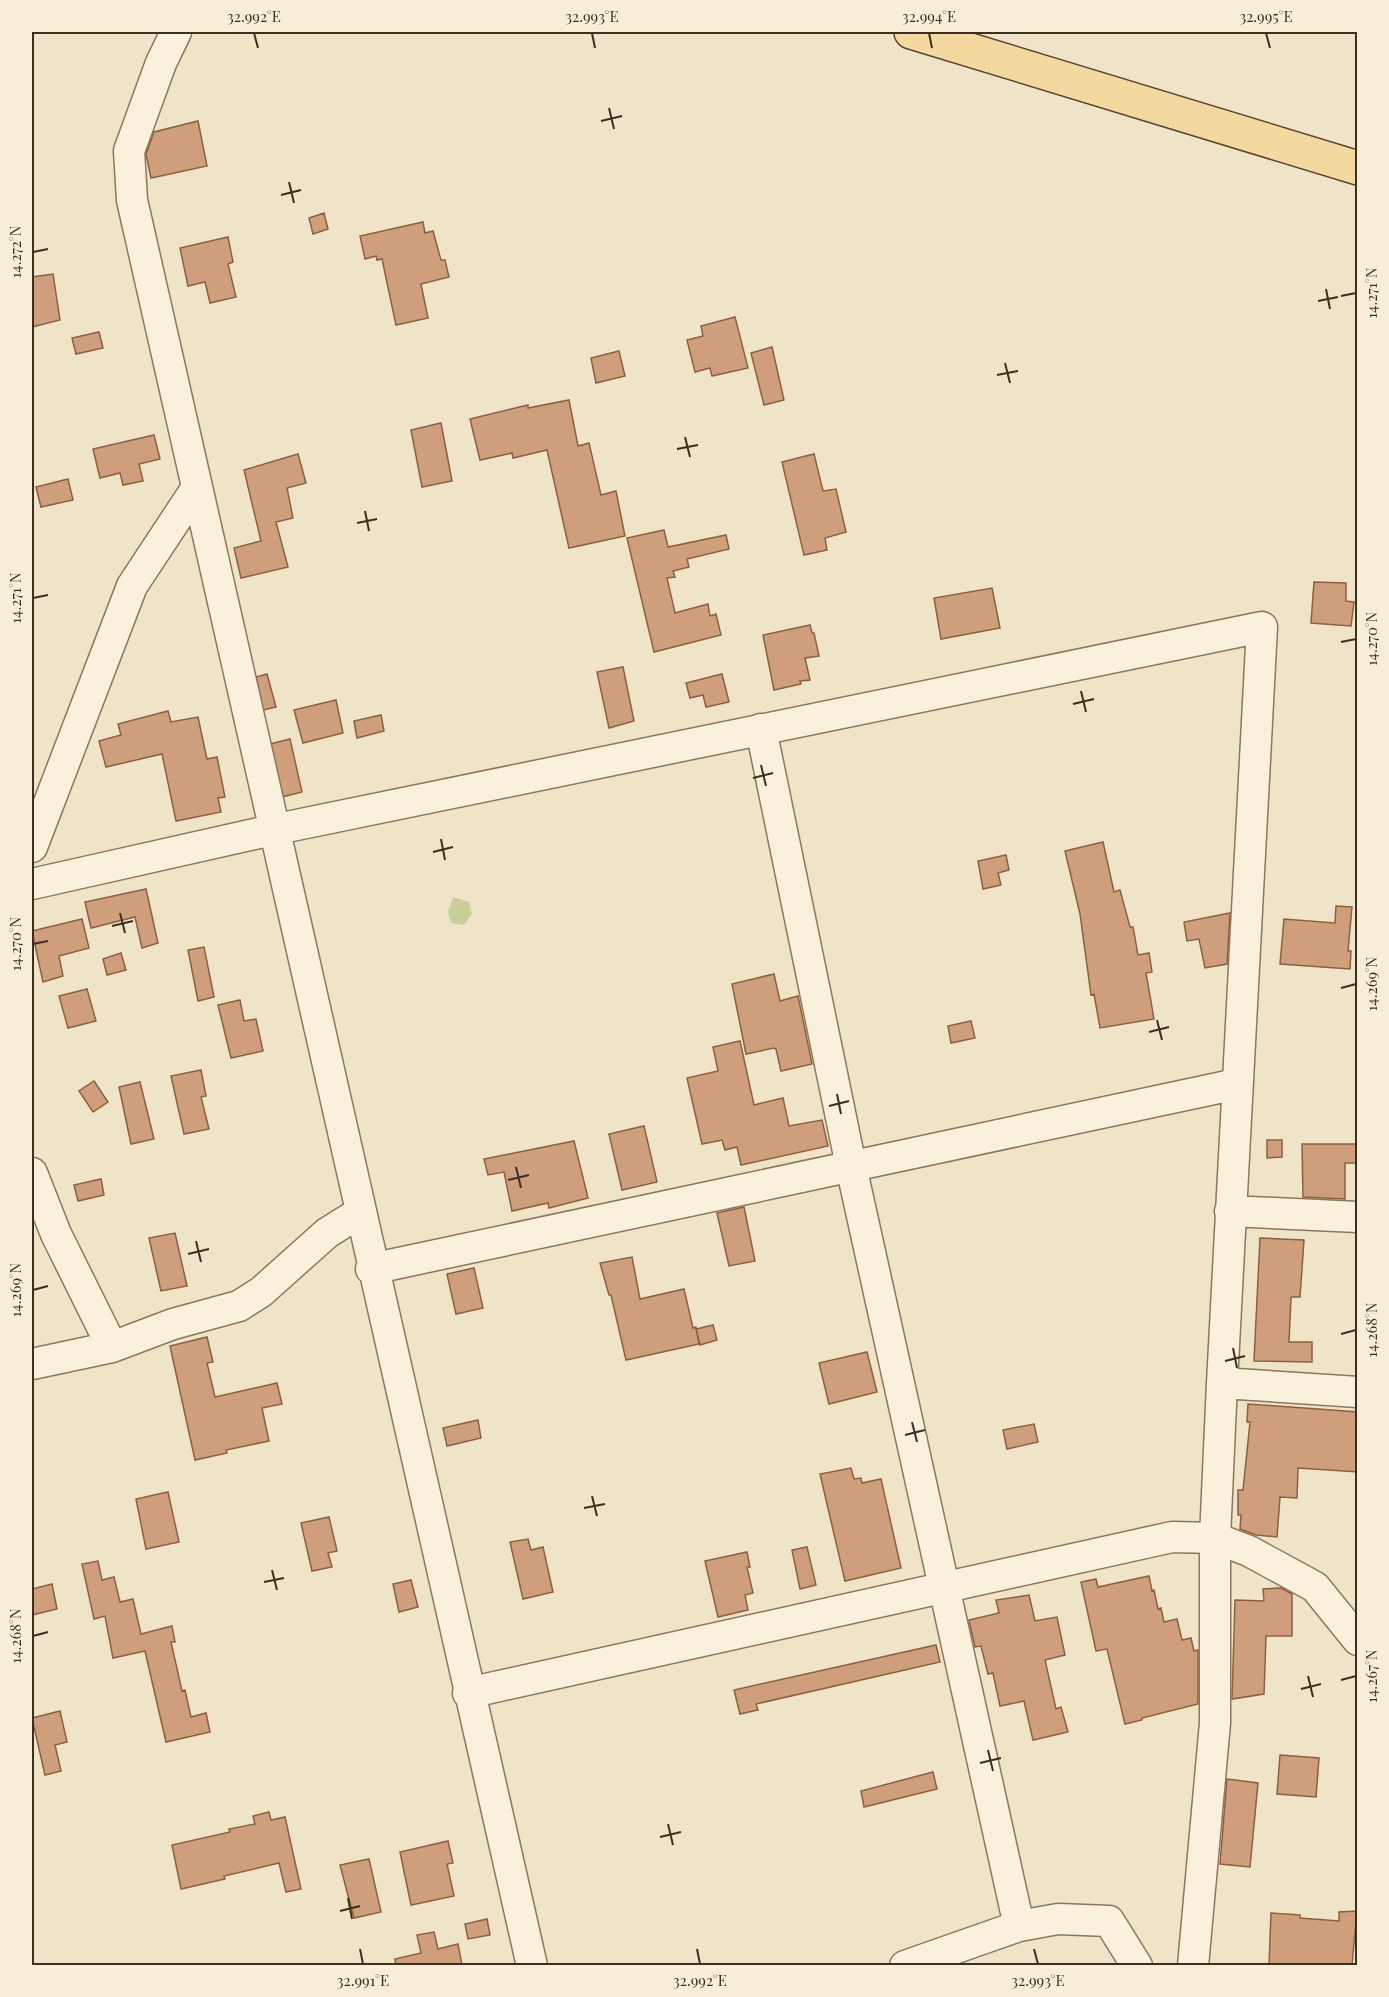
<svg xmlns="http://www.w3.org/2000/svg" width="1389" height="1997" viewBox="0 0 1389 1997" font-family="'Playfair Display',serif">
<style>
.green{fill:#c9cf9b}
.building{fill:#cf9f7d;stroke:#8d5f41;stroke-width:1.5}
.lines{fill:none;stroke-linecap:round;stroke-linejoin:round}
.minor-casing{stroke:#8d765c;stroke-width:33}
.major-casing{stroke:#5b4430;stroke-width:36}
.minor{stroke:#faf1dc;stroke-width:30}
.major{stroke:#f3d9a0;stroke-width:33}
.ticks{fill:none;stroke:#3d2e20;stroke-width:2}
.neatline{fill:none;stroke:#3d2e20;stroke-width:2}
.ticks-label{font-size:15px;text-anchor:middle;fill:#3d2e20}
</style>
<rect width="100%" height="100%" fill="#f0e4c8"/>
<path class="green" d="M453 897 469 902 472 914 464 925 451 923 448 912Z"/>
<path class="building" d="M198 121 207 166 151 178 146 154 154 132Z
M324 213 328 229 313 234 309 218Z
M423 222 425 233 433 231 441 260H445L449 277 421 284 428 318 396 325 382 259 377 260 376 256 365 259 360 236Z
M228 237 233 262 228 264 236 297 210 303 205 282 188 286 180 248Z
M53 274 60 320 32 327V277Z
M735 317 748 368 712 376 710 368 695 372 687 340 703 336 701 326Z
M99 332 103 348 76 354 72 338Z
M772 347 784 400 764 405 751 353Z
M619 351 625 376 596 383 591 358Z
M569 400 578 446 589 443 601 495 616 491 625 536 569 548 547 450 513 458 512 453 480 460 470 419 528 405V408Z
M441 423 452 481 422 487 411 430Z
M154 435 160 459 139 464 143 481 123 485 120 473 100 478 93 449Z
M298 454 306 483 287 488 293 518 276 522 288 567 241 578 234 548 261 541 244 470Z
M814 454 823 491 836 489 846 532 825 538 827 550 804 555 782 462Z
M68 479 73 500 41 507 36 487Z
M664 530 668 547 726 535 729 549 687 559 689 567 673 571 675 577 667 578 675 613 708 604 710 616 716 614 721 635 654 652 627 538Z
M1314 582 1346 583V601L1354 602 1351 626 1311 623Z
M992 588 1000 628 941 639 934 598Z
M810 625 812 633H814L819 656 805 658 810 680 800 681 801 684 774 690 763 635Z
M623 667 634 721 609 728 597 672Z
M267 674 276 707 263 710 256 677Z
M722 674 729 702 706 707 703 695 690 698 686 683Z
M336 700 343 733 303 743 294 710Z
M168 711 171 722 198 717 207 759 217 757 225 797 218 798 221 812 176 821 162 754 106 767 99 741 121 735 118 724Z
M381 715 384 731 357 738 354 721Z
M290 739 302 792 282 797 270 744Z
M1103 842 1114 892 1120 890 1130 927H1133L1138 955 1149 953 1152 972 1146 973 1154 1019 1100 1028 1094 994 1091 995 1080 914 1065 851Z
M1006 855 1009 870 998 873 1001 885 983 889 978 861Z
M146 889 158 943 142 948 135 917 91 928 85 902Z
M1336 906 1352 907 1348 951H1351L1350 969 1280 964 1284 919 1335 923Z
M1230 913 1227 964 1205 968 1199 939 1187 941 1184 922Z
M82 919 89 948 59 956 63 976 43 982 32 931Z
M204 947 214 997 198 1001 188 950Z
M121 953 126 970 107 975 103 959Z
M774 974 780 1001 798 996 812 1064 781 1071 776 1049 774 1048 746 1054 732 984Z
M87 989 96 1021 68 1028 59 996Z
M240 1000 244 1021 256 1019 263 1051 231 1058 218 1005Z
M971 1021 975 1038 951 1043 948 1026Z
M740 1041 754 1105 783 1098 789 1126 822 1120 828 1146 741 1165 737 1147 725 1150 722 1140 702 1144 687 1078 718 1071 713 1047Z
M201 1070 206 1096 201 1097 209 1129 184 1134 171 1076Z
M94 1081 108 1102 93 1112 79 1091Z
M140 1082 154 1139 131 1144 119 1087Z
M644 1126 657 1182 622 1190 609 1134Z
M1267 1140H1282V1157L1267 1158Z
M574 1141 588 1198 549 1208 548 1203 512 1211 504 1172 488 1175 484 1159Z
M1302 1144H1358V1163H1345V1199L1303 1197Z
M101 1179 104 1195 78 1201 74 1185Z
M744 1207 755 1261 729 1266 717 1213Z
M175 1233 187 1286 161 1291 149 1238Z
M1260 1238 1304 1240 1300 1297H1291L1289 1342H1312V1362L1254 1361Z
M632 1257 640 1299 684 1289 693 1328 696 1327 699 1344 626 1360 611 1295H609L600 1263Z
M474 1268 483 1308 456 1314 447 1274Z
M713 1325 717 1340 700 1345 696 1329Z
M207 1337 213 1362 207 1363 215 1397 277 1383 282 1404 262 1408 269 1441 226 1450 227 1453 195 1460 170 1346Z
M867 1352 877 1392 829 1404 819 1363Z
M1248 1404 1358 1412V1472L1298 1468 1297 1498 1280 1497 1277 1537 1256 1535 1240 1529 1241 1515H1238V1490H1243L1250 1422H1247Z
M478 1420 481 1438 447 1446 443 1428Z
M1034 1424 1038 1442 1007 1449 1003 1430Z
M851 1468 854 1479 861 1478 862 1483 881 1479 901 1568 845 1581 820 1474Z
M168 1492 179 1542 146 1549 136 1499Z
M329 1517 337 1551 328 1553 332 1567 312 1571 301 1523Z
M528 1539 531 1550 543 1547 553 1592 523 1599 510 1542Z
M807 1547 816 1585 800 1589 792 1550Z
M747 1552 750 1567H747L753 1593 745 1595 748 1610 718 1617 705 1561Z
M98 1561 102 1580 114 1577 120 1602 133 1599 141 1634 172 1626 175 1642H171L182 1691 185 1690 191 1717 206 1713 210 1732 166 1742 145 1651 113 1658 105 1616 94 1619 82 1564Z
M1149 1576 1152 1591 1154 1590 1158 1609 1161 1608 1164 1622 1177 1619 1182 1640 1191 1638 1194 1651 1198 1650V1704L1142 1718V1720L1125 1724 1107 1649 1096 1651 1081 1582 1096 1579 1098 1587Z
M411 1580 418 1607 399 1612 393 1584Z
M52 1584 57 1609 32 1615V1589Z
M1281 1588 1292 1594V1636H1266L1264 1694 1232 1699 1235 1600 1264 1601 1263 1589Z
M1029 1595 1035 1621 1057 1617 1065 1655 1045 1660 1056 1709 1061 1707 1068 1732 1033 1740 1024 1701 1000 1706 993 1673 988 1674 981 1646 975 1647 969 1620 999 1613 996 1600Z
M936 1645 940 1662 756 1704 758 1710 740 1714 734 1690Z
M60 1711 67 1742 55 1745 61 1771 45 1775 32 1718Z
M1280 1755 1319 1758 1316 1797 1277 1794Z
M933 1772 937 1789 864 1807 861 1791Z
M1227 1779 1258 1783 1250 1867 1220 1864Z
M269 1812 271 1820 285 1817 301 1889 286 1892 279 1863 224 1876 225 1879 181 1889 172 1845 230 1832 229 1829 255 1824 253 1816Z
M448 1841 453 1863 447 1864 454 1896 411 1905 400 1852Z
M369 1859 381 1912 354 1918 340 1865Z
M1357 1911 1352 1965H1269L1271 1913 1300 1915V1918L1339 1921V1912Z
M487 1919 490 1935 468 1939 465 1924Z
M434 1932 438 1949 458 1944 462 1965H396L395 1959 421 1953 417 1935Z"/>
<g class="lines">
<defs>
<path id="minor" d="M176 32 161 63 129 151 132 200C262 789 394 1378 532 1966
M761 729 851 1166 1019 1926
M32 847 132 586 196 489
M32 884 272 830 1262 627 1222 1383 1215 1538V1723L1193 1966
M32 1173 56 1234 112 1347
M1230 1211 1358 1217
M371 1269 1237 1084
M32 1364 112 1347 173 1324 239 1306 261 1292 327 1233 359 1213
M1222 1383 1358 1392
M468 1693 1172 1537 1215 1538 1249 1551 1315 1587 1358 1640
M905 1966 1019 1926 1058 1919 1109 1921 1137 1966"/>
<path id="major" d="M911 32 1358 168"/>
</defs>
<use href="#minor" class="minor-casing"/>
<use href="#major" class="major-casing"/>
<use href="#minor" class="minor"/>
<use href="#major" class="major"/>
</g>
<path class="ticks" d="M254 33 258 48M592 33 595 48M929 33 932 48M1266 33 1270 48M609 108 614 129M601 121 622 116M289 182 294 203M281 195 301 190M33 252 48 249M1326 289 1330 309M1341 296 1356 293M1318 301 1338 297M1005 363 1010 383M997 375 1018 371M685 437 690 457M677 449 698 445M365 511 369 531M357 523 377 519M33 598 48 595M1341 642 1356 639M1081 691 1086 712M1073 704 1094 699M761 765 766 786M753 778 773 773M441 839 445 860M433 852 453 847M120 913 125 933M112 926 133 921M33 944 48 941M1341 988 1356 984M1157 1020 1162 1040M1149 1032 1169 1027M837 1094 841 1114M829 1106 849 1101M516 1167 521 1188M508 1180 529 1175M196 1241 201 1262M188 1254 209 1249M33 1290 48 1286M1341 1334 1356 1330M1233 1348 1237 1368M1225 1361 1245 1356M912 1422 917 1442M905 1435 925 1430M592 1496 597 1516M584 1508 605 1504M272 1570 277 1590M264 1582 284 1578M33 1636 48 1632M1308 1676 1313 1697M1341 1680 1356 1676M1301 1689 1321 1684M988 1750 993 1771M980 1763 1001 1758M668 1824 673 1845M660 1837 681 1832M348 1898 352 1919M340 1911 360 1906M360 1949 363 1964M697 1949 700 1964M1034 1949 1038 1964"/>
<rect width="1389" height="1997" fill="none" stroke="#f7eed8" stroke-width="66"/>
<rect x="33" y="33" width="1323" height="1931" class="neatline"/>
<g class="ticks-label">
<text x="254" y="22">32.992°E</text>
<text x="592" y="22">32.993°E</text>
<text x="929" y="22">32.994°E</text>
<text x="1266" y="22">32.995°E</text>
<text transform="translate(16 252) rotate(-90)" y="5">14.272°N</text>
<text transform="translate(1372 293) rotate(-90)" y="5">14.271°N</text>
<text transform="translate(16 598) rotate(-90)" y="5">14.271°N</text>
<text transform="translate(1372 639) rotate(-90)" y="5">14.270°N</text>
<text transform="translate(16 944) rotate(-90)" y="5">14.270°N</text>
<text transform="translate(1372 984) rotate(-90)" y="5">14.269°N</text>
<text transform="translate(16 1290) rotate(-90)" y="5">14.269°N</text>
<text transform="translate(1372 1330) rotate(-90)" y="5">14.268°N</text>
<text transform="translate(16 1636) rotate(-90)" y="5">14.268°N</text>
<text transform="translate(1372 1676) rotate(-90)" y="5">14.267°N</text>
<text x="363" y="1986">32.991°E</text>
<text x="700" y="1986">32.992°E</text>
<text x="1038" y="1986">32.993°E</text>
</g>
</svg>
